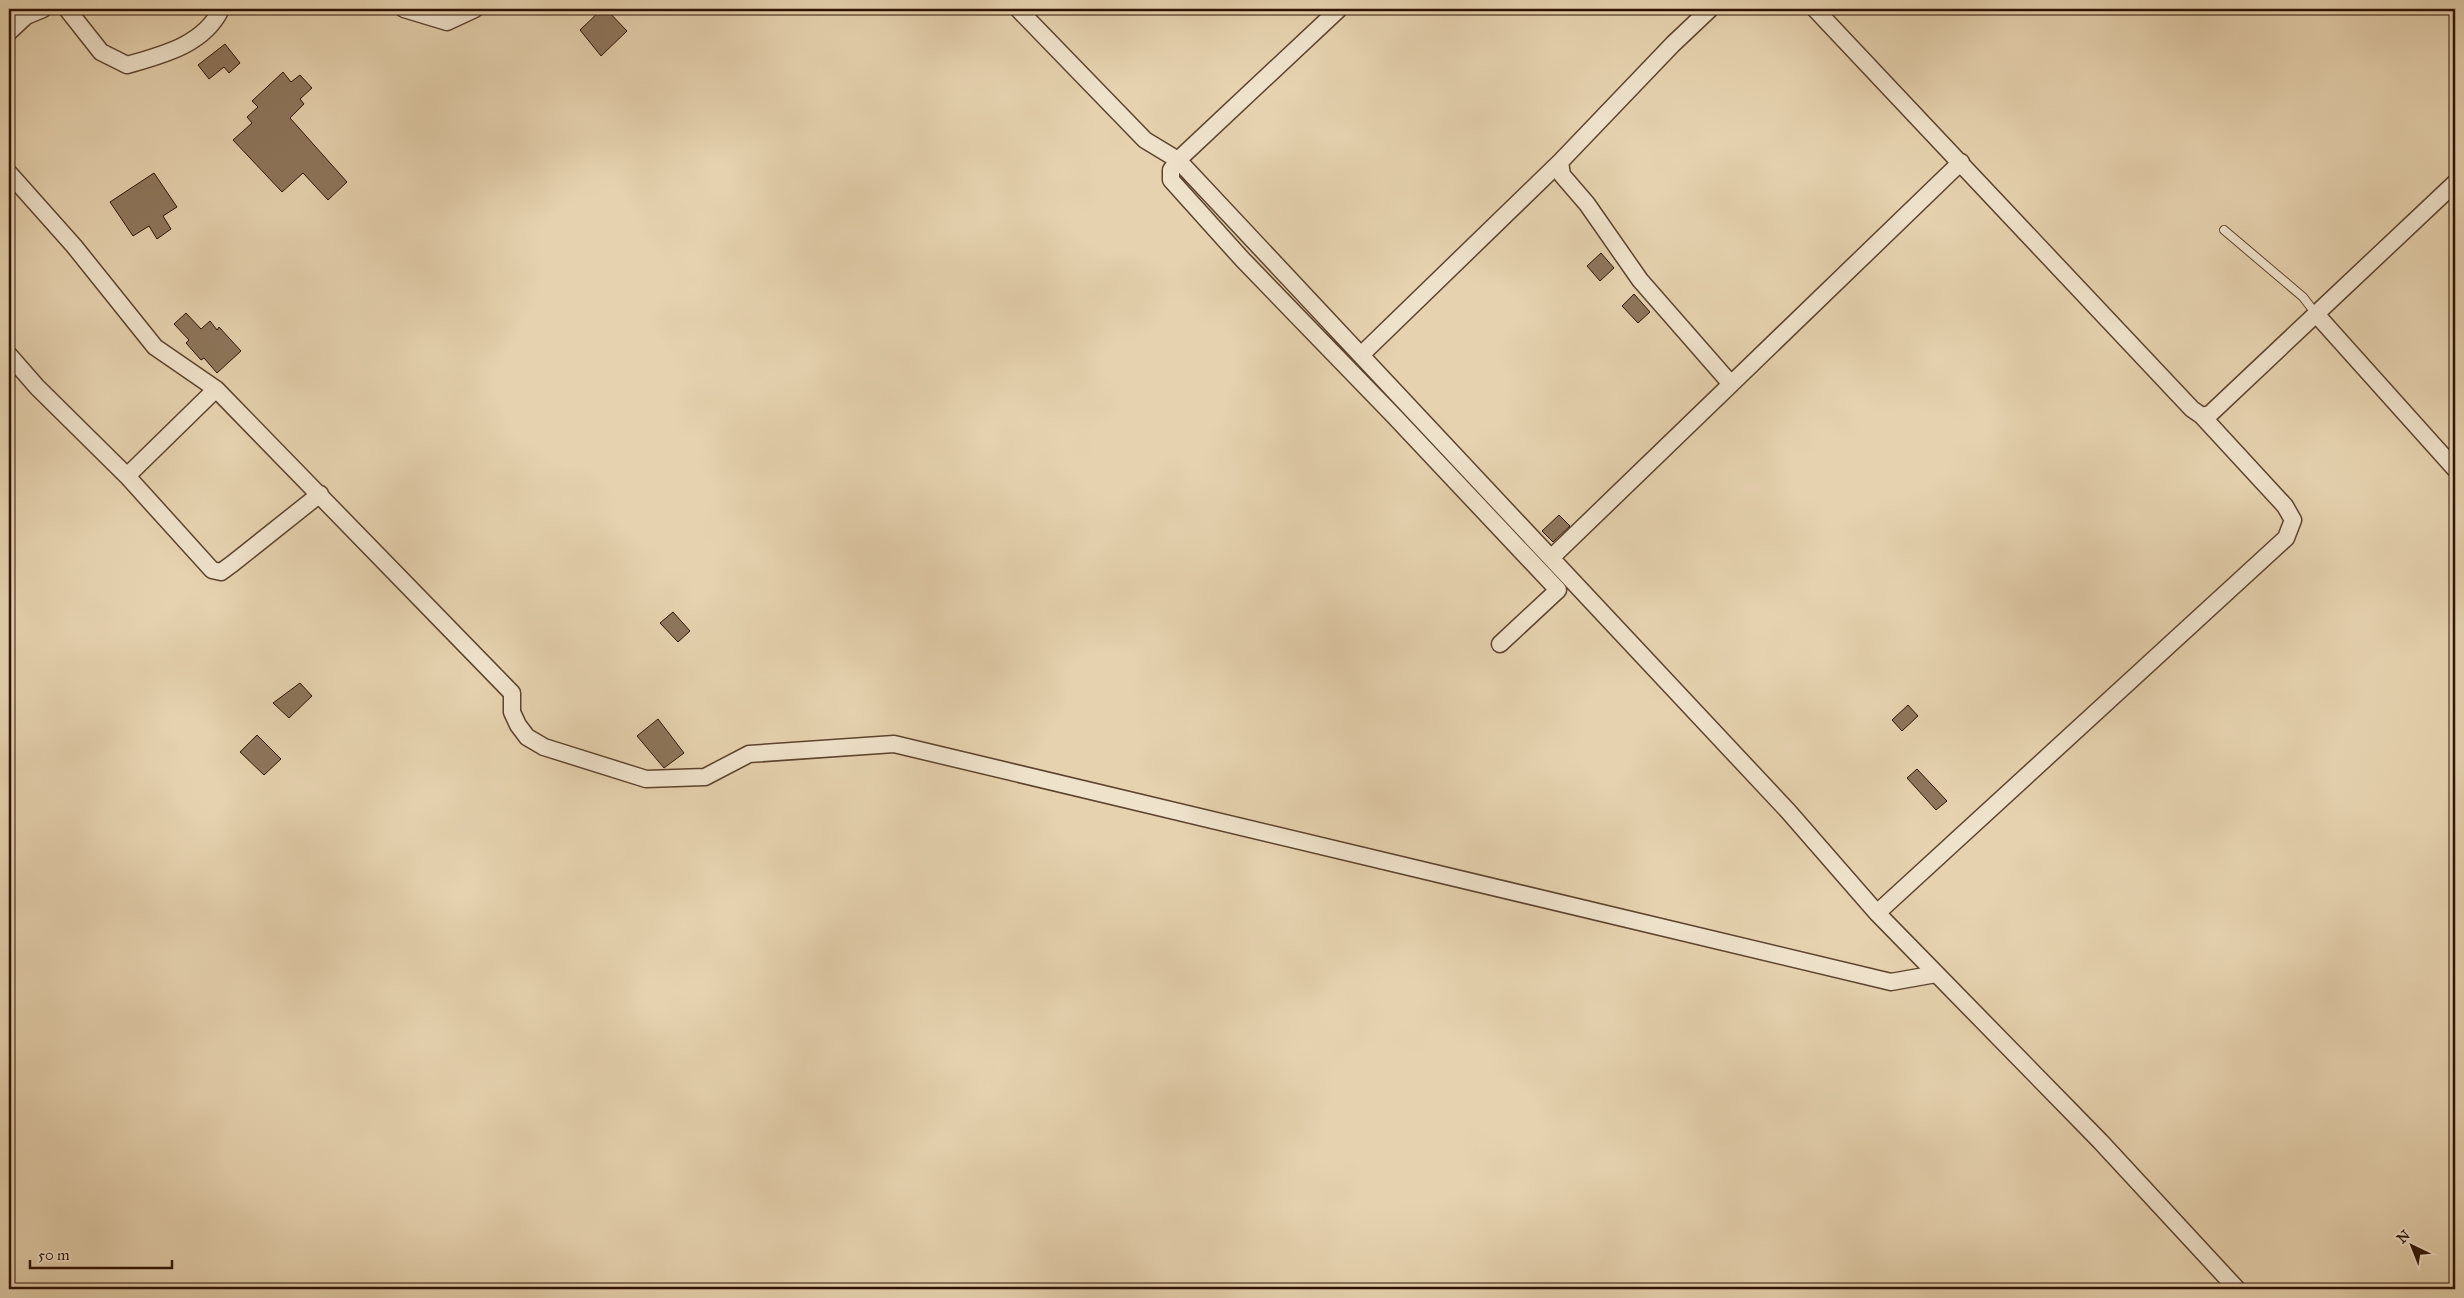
<svg xmlns="http://www.w3.org/2000/svg" width="2464" height="1298" viewBox="0 0 2464 1298" font-family="'IM FELL Great Primer',serif">
<style>
.building{fill:#8e765c;stroke:#2f1303}
.lines{fill:none;stroke-linecap:round;stroke-linejoin:round}
.service-casing{stroke:#5d432e;stroke-width:10}
.minor-casing{stroke:#5d432e;stroke-width:19}
.service{stroke:#efe2cb;stroke-width:8}
.minor{stroke:#efe2cb;stroke-width:16}
</style>
<rect width="100%" height="100%" fill="#e6d2af"/>
<filter id="stains"><feTurbulence type="fractalNoise" baseFrequency=".004" numOctaves="4"/><feColorMatrix values="0 0 0 0 .2 0 0 0 0 .09 0 0 0 0 .02 0 0 0 .5 -.17"/></filter>
<radialGradient id="worn" r=".72"><stop offset=".6" stop-color="#630" stop-opacity="0"/><stop offset="1" stop-color="#630" stop-opacity=".3"/></radialGradient>
<path class="building" d="M602 9H606L627 31 601 56 580 30Z
M225 44 240 63 229 73 224 67 209 79 198 65Z
M283 72 291 82 300 75 312 88 300 99 304 104 290 118 347 182 328 200 303 173 282 192 233 140 252 123 247 117 258 107 252 101Z
M154 173 177 207 163 216 171 229 157 239 149 226 133 236 110 202Z
M1601 253 1614 268 1600 281 1587 266Z
M1634 294 1650 312 1638 323 1622 306Z
M186 313 201 329 210 321 217 330 219 327 241 351 217 373 204 358 201 360 186 343 189 340 174 324Z
M1559 515 1570 526 1553 542 1542 531Z
M673 612 690 631 678 642 660 623Z
M300 683 312 696 289 718 273 703Z
M1908 705 1918 716 1902 731 1892 720Z
M658 719 684 753 664 768 637 736Z
M257 735 281 759 264 775 240 752Z
M1917 769 1947 801 1936 810 1907 778Z"/>
<g class="lines">
<defs>
<path id="service" d="M2224 230 2303 297 2316 314"/>
<path id="minor" d="M67 9 101 52 127 65C162 55 204 45 221 9
M404 9 447 22 475 9
M1018 9 1145 140 1178 160 1788 811 1877 913 2100 1141 2237 1289
M1339 9 1178 160 1171 170V180L1243 260 1394 416 1558 590 1500 644
M1815 9 2192 409 2202 416 2210 414 2316 314 2455 469
M26 16 43 9
M9 32 26 16 17 9
M1560 162 1562 175 1587 204 1640 280 1731 384
M9 173 74 246 155 347 216 389 512 693V712L518 725 527 737 544 747 646 779 705 777 749 754 894 744 1891 982 1936 974
M2316 314 2455 183
M9 355 37 387 127 476 212 570 221 572 232 564 320 494
M1361 355 1560 162 1673 44 1710 9
M127 476 216 389
M1551 558 1961 162
M1877 913 2286 538 2293 520 2285 506 2202 416"/>
</defs>
<use href="#service" class="service-casing"/>
<use href="#minor" class="minor-casing"/>
<use href="#service" class="service"/>
<use href="#minor" class="minor"/>
</g>
<rect width="2464" height="1298" fill="none" stroke="#e6d2af" stroke-width="30"/>
<rect x="10" y="10" width="2444" height="1278" fill="none" stroke="#2f1303" stroke-width="2.5"/>
<rect x="15" y="15" width="2434" height="1268" fill="none" stroke="#2f1303"/>
<g transform="translate(2412 1246) rotate(317)" stroke="#efe2cb" stroke-width="4" paint-order="stroke">
<path d="M0-4L9 19L0 12L-9 19Z" fill="#2f1303"/>
<text y="-8" font-size="14" font-weight="bold" text-anchor="middle" fill="#2f1303">N</text>
</g>
<path d="M30 1260v8h142v-8" fill="none" stroke="#2f1303" stroke-width="2.5"/>
<text x="38" y="1260" font-size="15" fill="#2f1303" stroke="#efe2cb" stroke-width="4" paint-order="stroke">50 m</text>
<rect width="100%" height="100%" filter="url(#stains)"/>
<rect width="100%" height="100%" fill="url(#worn)"/>
</svg>
